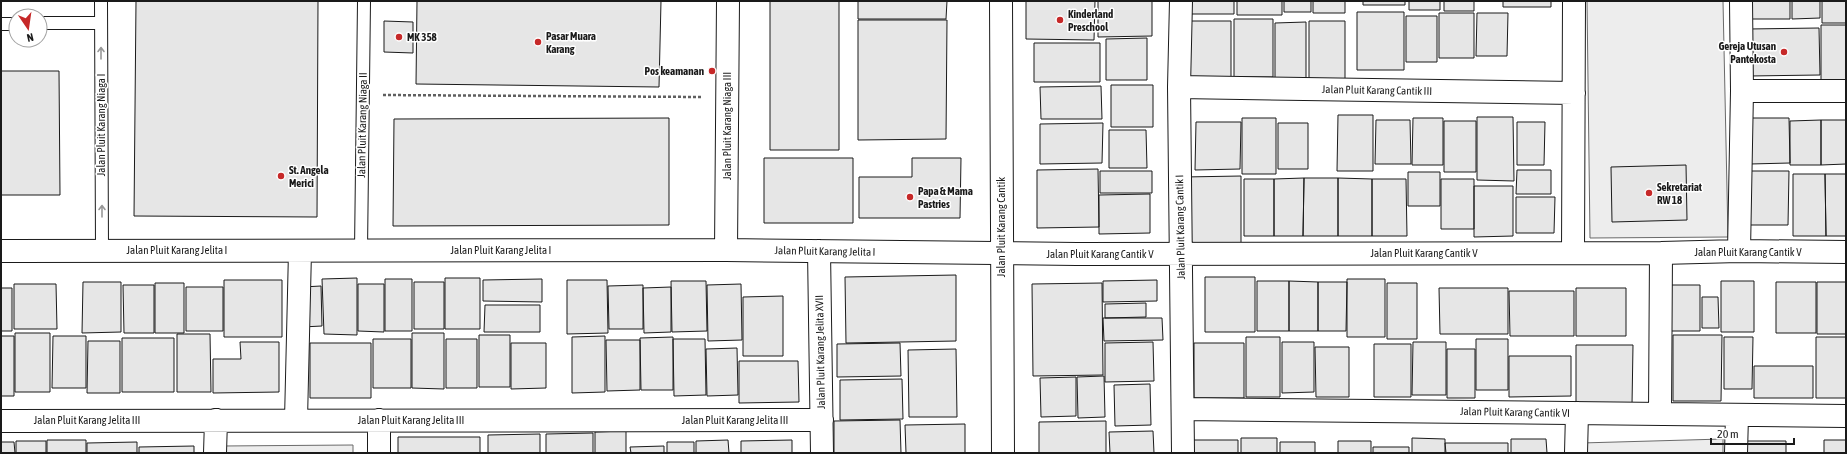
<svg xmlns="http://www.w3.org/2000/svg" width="1847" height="454" viewBox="0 0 1847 454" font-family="'Asap Condensed',sans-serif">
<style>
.built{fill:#ededed;stroke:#6a6a6a}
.building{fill:#e6e6e6;stroke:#1a1a1a}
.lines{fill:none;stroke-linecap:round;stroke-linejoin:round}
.lane-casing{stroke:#1a1a1a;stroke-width:14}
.street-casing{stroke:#1a1a1a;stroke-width:24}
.path{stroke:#5f5f5f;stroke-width:2.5;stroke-dasharray:3 2;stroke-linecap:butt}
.lane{stroke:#fff;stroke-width:12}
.street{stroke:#fff;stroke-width:22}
.oneway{stroke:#989898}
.poi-dot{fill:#c62828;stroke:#fff;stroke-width:1.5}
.labels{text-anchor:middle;stroke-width:3;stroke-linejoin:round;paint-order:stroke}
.poi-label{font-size:11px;font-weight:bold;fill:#1a1a1a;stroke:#fff;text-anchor:start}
.street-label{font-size:11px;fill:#1a1a1a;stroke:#fff}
</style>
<rect width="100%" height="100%" fill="#fff"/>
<path class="built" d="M1587 1H1723L1728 237 1590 238Z
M1723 439V453H1581V443Z
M353 445V453H222V446Z"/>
<path class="building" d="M136 1H318L317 217 134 216Z
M417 1H661L659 87 416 84Z
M770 1H839V150H770Z
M858 1H947L946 19H858Z
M1026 1H1095L1094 40 1026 39Z
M1098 1H1152V36L1098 37Z
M1183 1H1234V14H1183Z
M1237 1H1282V15H1237Z
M1284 1H1311V12H1284Z
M1313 1H1345V13H1313Z
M1363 1H1405V5H1363Z
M1409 1H1440V10H1409Z
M1444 1H1474V11H1444Z
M1503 1H1551V7H1503Z
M1744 1H1790V19H1744Z
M1792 1H1820V18L1792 19Z
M1822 1H1846V23H1822Z
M1357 12H1404V70H1357Z
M1439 13H1474V58H1439Z
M1477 13H1508L1507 56H1476Z
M1406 16H1437V62H1406Z
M1234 19H1273V77H1234Z
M858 20H947L946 139 858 140Z
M384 21 413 22V53L384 52Z
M1182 21H1231V85H1182Z
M1309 21H1345V80L1309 79Z
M1306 22V79H1275V23Z
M1821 25H1846V86H1821Z
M1819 28 1820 75 1749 76 1748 29Z
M1147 38V80H1106V39Z
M1034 43H1100V82H1034Z
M1 71H59L60 195H1Z
M1111 85H1153V127H1111Z
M1101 86 1102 119H1041L1040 87Z
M1338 115H1373V171H1337Z
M1477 117H1513L1514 181 1477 180Z
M669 118V225L393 226 394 119Z
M1242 118H1276V174H1242Z
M1413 118H1443V165H1412Z
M1750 118H1789L1790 163 1750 164Z
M1376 120H1410L1411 164H1375Z
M1821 120H1846V164L1821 165Z
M1821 120V165H1790V121Z
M1444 121H1476V172H1444Z
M1196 122H1241L1240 169 1195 170Z
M1517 122H1545L1544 165H1517Z
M1103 123 1102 163 1040 164V124Z
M1278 123H1308V169H1278Z
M1109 130H1146L1147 168H1109Z
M764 158H853V223H764Z
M912 158H961L960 218H859V177H912Z
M1686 165 1687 220 1612 222 1611 167Z
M1098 169 1099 227 1037 228V170Z
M1517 170H1551V194H1516Z
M1100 171H1152V193H1100Z
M1750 171H1789L1788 225H1750Z
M1408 172H1440V206H1408Z
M1793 174H1825L1826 236H1793Z
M1825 174H1846V236H1826Z
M1241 176V245L1183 246V177Z
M1304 178H1338V236H1303Z
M1304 178 1303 236H1274V179Z
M1338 178 1372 179V236H1338Z
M1244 179H1274V236H1244Z
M1372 179H1406L1407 236H1372Z
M1441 179H1474V229H1441Z
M1474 186H1513V236L1474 237Z
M1150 194V233L1099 234V195Z
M1516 197H1555L1554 233H1516Z
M956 275V341L846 343 845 277Z
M1205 277H1255V332H1205Z
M357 278V335L324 334 322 279Z
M445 278H480V329H445Z
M385 279H412V331H385Z
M542 279V302L483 301V280Z
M1347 279H1385V337H1347Z
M224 280H282V337H224Z
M567 280H607L608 333 567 334Z
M1157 280V301L1103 302V281Z
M671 281H706L707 331 672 332Z
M1257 281H1289V331H1257Z
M1289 281 1318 282V331H1289Z
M1721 281H1754V332H1721Z
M83 282H121V332L82 333Z
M414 282H444V329H414Z
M1318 282H1347L1346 331H1318Z
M1776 282H1816V333H1776Z
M1817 282H1846V334H1817Z
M155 283H184V333H155Z
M1102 283 1103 375 1033 376 1032 284Z
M1387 283H1417V339H1387Z
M14 284H56L57 329H14Z
M358 284H384V332L358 331Z
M741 284 742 340 708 341 707 285Z
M123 285H154V333H124Z
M643 285V329H609L608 286Z
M1669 285H1700V331H1669Z
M321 286 322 326 302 327V287Z
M186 287H223V331H186Z
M671 287V332L644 333 643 288Z
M1 288H12V331H1Z
M1439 288H1508V334H1440Z
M1576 288H1626V336H1576Z
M1509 291H1574V336H1510Z
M783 296V356H743V297Z
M1702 297H1718L1719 328H1702Z
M1146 303V317L1105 318V304Z
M485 305H540V332H484Z
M1103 318H1162L1163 340 1104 341Z
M15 333H50V392H15Z
M412 333H444V389L412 388Z
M177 334H210L211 392H177Z
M479 335H510V387H479Z
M1673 335H1722L1721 401H1673Z
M1 336H14V396H1Z
M53 336H86V388H52Z
M605 336V392L572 393V337Z
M673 337V390H641L640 338Z
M1246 337H1280V397H1246Z
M1724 337H1753L1752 389H1724Z
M1816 337H1846V398H1816Z
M122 338H174V392H122Z
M373 339H411V388H373Z
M446 339H477V388H446Z
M673 339H705L706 395 674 396Z
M1476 339H1508V390H1476Z
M606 340H640V390L607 391Z
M88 341H120V393H87Z
M240 342H279V392L213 393V359H241Z
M1153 342 1154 381 1105 382V343Z
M1282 342H1314V392L1282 393Z
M1413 342H1446V395H1412Z
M310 343H371V398H310Z
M511 343H546V388L511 389Z
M900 343 901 376 837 377V344Z
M1194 343H1244V398H1194Z
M1374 344H1411V397H1374Z
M1576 345H1633L1632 405H1576Z
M1315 347H1349V397H1316Z
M737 348 738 395 707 396 706 349Z
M956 349 957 417H909L908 350Z
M1447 349H1475V398H1447Z
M1509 356H1571V396L1509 397Z
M739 361H798L799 402 739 403Z
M1754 366H1813V398H1754Z
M1104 376 1105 417 1078 418 1077 377Z
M1076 377V416L1041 417 1040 378Z
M902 379 903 419 840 420V380Z
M1150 384 1151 425 1115 426 1114 385Z
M900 420 901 453H834V421Z
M1106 421V453H1039V422Z
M965 424V453H906L905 425Z
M626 431V453H595V432Z
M1153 431 1154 453H1110L1109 432Z
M593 433V453H546V434Z
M540 434V453H488V435Z
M398 437H480V453H398Z
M1241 438H1277V453H1241Z
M1412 438 1445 439V453H1412Z
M1511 439H1546L1547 453H1511Z
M47 440H86V453H47Z
M728 440 729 453H696V441Z
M792 440V453H741V441Z
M1193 440H1238V453H1193Z
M1824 440H1846V453H1824Z
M16 441H46V453H16Z
M1338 441H1371V453H1338Z
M1747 441H1786V453H1747Z
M1 442H14L15 453H1Z
M137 442V453H87V443Z
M667 442H694V453H667Z
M1280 442H1315V453H1280Z
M1445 443H1508V453H1446Z
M194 446V453H139V447Z
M664 446V453H631L630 447Z
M1373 447H1409V453H1373Z"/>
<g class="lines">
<defs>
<path id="lane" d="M101 1 102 250
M40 23H101
M1 24H16
M361 250 364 1"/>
<path id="street" d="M1001 1 1003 453
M1181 1 1179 87 1183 453
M1179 87 1574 93
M1742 91H1846
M726 250 728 1
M1 251 726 250 1077 254 1661 253 1739 251 1846 252
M819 251 822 453
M1739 251 1742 91 1741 1
M1573 252 1574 1
M1183 409 1846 416
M1660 414 1661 253
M296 420 300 251
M379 420V453
M1 421 822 420
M215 453 216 420
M1576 453 1577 413
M1736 453 1737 416"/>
</defs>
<use href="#lane" class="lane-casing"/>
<use href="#street" class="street-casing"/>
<path class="path" d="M383 95 702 97"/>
<use href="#lane" class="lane"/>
<use href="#street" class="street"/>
</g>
<defs><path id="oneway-shaft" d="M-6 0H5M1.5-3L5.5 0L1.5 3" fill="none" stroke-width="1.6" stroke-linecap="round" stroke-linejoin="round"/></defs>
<g class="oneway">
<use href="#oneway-shaft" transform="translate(101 53) rotate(-90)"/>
<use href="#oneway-shaft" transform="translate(102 211) rotate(-90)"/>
</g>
<g class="poi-dot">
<circle cx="1060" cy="20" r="4"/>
<circle cx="399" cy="37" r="4"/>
<circle cx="538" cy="42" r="4"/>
<circle cx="1784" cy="52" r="4"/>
<circle cx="712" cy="71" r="4"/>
<circle cx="281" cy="176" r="4"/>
<circle cx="1649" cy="193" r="4"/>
<circle cx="910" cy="197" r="4"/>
</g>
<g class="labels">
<g class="poi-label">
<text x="1068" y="18">Kinderland<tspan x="1068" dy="13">Preschool</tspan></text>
<text x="546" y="40">Pasar Muara<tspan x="546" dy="13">Karang</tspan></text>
<text x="407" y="41">MK 358</text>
<text x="1776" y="50" text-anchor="end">Gereja Utusan<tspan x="1776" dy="13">Pantekosta</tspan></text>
<text x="704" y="75" text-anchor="end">Pos keamanan</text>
<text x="289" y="174">St. Angela<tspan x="289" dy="13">Merici</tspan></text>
<text x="1657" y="191">Sekretariat<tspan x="1657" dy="13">RW 18</tspan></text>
<text x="918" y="195">Papa &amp; Mama<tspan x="918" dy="13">Pastries</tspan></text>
</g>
<g class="street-label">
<text transform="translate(1377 90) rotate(1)" y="4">Jalan Pluit Karang Cantik III</text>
<text transform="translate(101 125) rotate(-90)" y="4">Jalan Pluit Karang Niaga I</text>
<text transform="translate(362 125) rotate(-89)" y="4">Jalan Pluit Karang Niaga II</text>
<text transform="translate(727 126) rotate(-90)" y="4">Jalan Pluit Karang Niaga III</text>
<text transform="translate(1001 227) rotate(-90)" y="4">Jalan Pluit Karang Cantik</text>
<text transform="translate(1180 227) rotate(-91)" y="4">Jalan Pluit Karang Cantik I</text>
<text x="177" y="254">Jalan Pluit Karang Jelita I</text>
<text x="501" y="254">Jalan Pluit Karang Jelita I</text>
<text transform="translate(825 251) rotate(1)" y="4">Jalan Pluit Karang Jelita I</text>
<text x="1748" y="256">Jalan Pluit Karang Cantik V</text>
<text x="1424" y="257">Jalan Pluit Karang Cantik V</text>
<text x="1100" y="258">Jalan Pluit Karang Cantik V</text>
<text transform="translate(820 352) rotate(-91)" y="4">Jalan Pluit Karang Jelita XVII</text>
<text transform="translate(1515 412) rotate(1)" y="4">Jalan Pluit Karang Cantik VI</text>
<text x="87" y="424">Jalan Pluit Karang Jelita III</text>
<text x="411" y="424">Jalan Pluit Karang Jelita III</text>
<text x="735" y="424">Jalan Pluit Karang Jelita III</text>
</g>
</g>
<rect width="1847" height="454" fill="none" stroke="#1a1a1a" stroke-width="4"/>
<g transform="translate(28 28) rotate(167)"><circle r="19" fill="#ffffff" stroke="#a3a3a3"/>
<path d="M0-3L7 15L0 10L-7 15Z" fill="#c62828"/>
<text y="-6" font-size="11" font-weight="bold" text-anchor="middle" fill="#1a1a1a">N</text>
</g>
<path d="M1711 438v6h83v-6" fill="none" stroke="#1a1a1a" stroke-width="2"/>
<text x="1717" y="438" font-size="12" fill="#1a1a1a" stroke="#ffffff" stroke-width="3" paint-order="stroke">20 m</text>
</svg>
